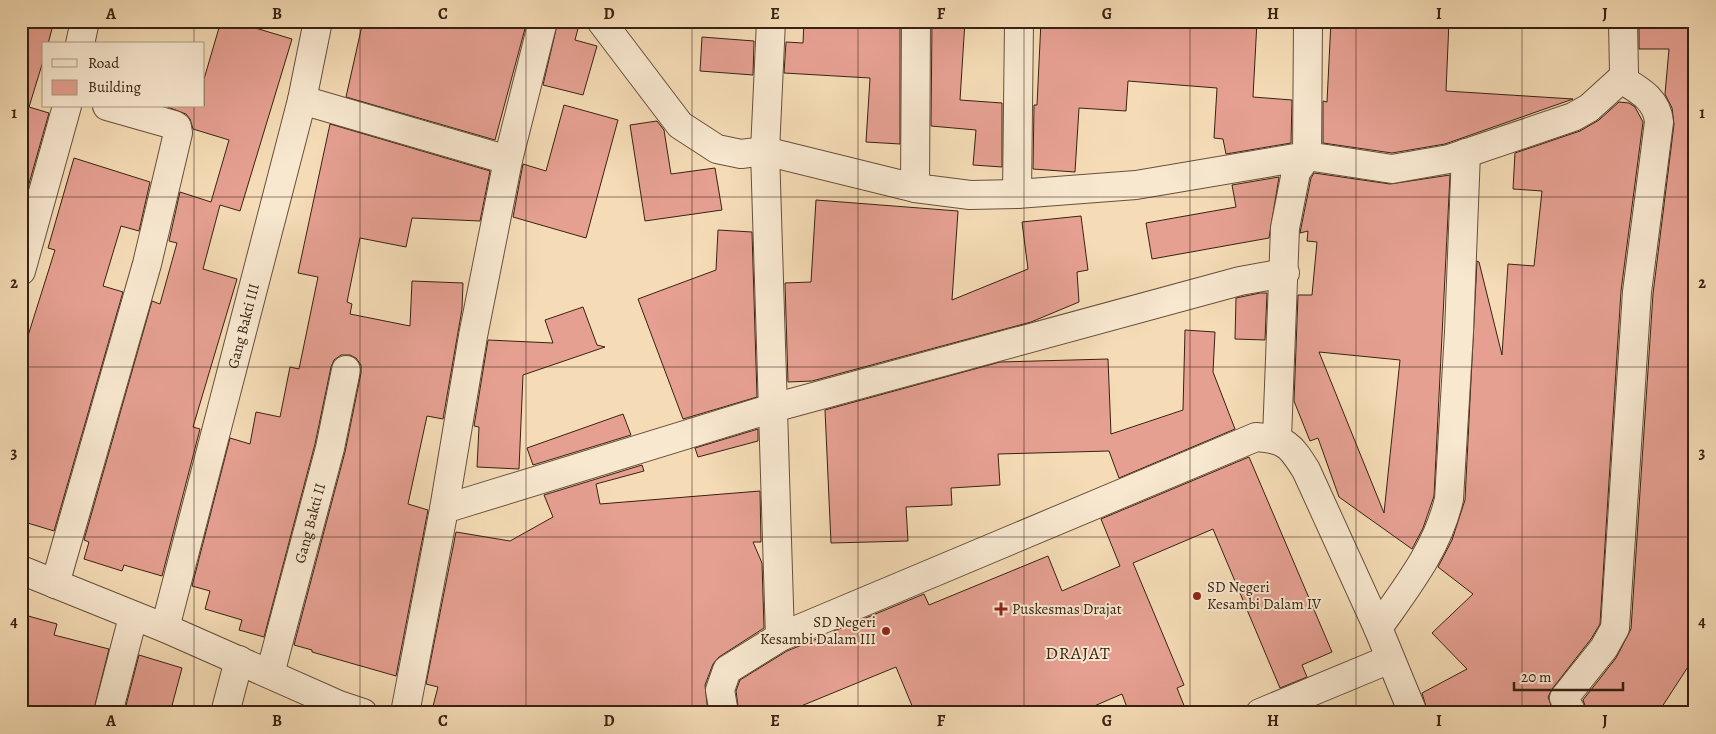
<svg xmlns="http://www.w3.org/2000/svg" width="1716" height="734" viewBox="0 0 1716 734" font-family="Alegreya,serif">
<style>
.building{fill:#e6a092;stroke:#382212;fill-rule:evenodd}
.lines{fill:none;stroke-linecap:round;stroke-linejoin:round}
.minor-casing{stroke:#67503b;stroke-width:30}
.minor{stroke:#f8e8d0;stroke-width:28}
.grid{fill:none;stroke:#382212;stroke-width:1;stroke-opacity:0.55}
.poi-dot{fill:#8f2418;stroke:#f8e8d0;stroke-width:2}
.labels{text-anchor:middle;stroke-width:4;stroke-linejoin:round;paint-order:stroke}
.street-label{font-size:15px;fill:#382212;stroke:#f8e8d0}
.poi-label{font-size:15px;fill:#382212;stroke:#f8e8d0;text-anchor:start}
.quarter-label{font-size:18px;letter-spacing:1px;fill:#382212;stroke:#f8e8d0}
.neatline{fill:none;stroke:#382212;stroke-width:2}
.grid-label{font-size:16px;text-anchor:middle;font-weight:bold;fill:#382212}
</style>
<rect width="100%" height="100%" fill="#f5dcb6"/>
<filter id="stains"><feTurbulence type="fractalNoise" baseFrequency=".004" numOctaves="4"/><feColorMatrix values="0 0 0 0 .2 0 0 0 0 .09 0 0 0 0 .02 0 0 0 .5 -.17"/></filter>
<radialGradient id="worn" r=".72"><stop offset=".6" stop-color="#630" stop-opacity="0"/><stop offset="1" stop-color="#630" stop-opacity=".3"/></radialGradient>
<path class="building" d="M21 21H54L48 44H44V58L29 107 49 113 21 212Z
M221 21H232L292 39 240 211 220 205 203 269 237 279 193 427 200 429 162 576 124 565 122 571 84 559 89 542 84 540 152 301 160 304 177 243 169 241 180 192 211 202 229 140 193 129 190 119 186 114 165 106H204V79Z
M363 21H527L495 140 346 97Z
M558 21H580L575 40 597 46 583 95 543 85Z
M804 21H900V144L866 142 870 78 784 73 786 42 803 43Z
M932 21H965L960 100 1002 103V167L973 165 976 130 931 126Z
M1041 21H1257L1253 97 1292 100 1291 143 1226 154 1223 139 1214 138 1217 88 1128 81 1126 111 1079 108 1075 172 1033 169 1034 105H1037Z
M1331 21H1449L1446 91 1573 99 1445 144 1392 153 1323 143V101L1327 102Z
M1639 21H1695V656L1658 713H1588L1583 700 1616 658 1631 629 1653 294 1674 124 1672 108 1665 94 1669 49H1639Z
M702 37 754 41 753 75 700 71Z
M1619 102 1629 103 1635 107 1643 122 1621 291 1600 624 1591 639 1552 689 1548 697 1554 713H1428L1422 693 1467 669 1432 633 1473 594 1438 567 1452 540 1465 500 1477 261 1479 262 1502 355 1508 264 1534 266 1542 191 1513 189 1515 153 1580 131 1599 120Z
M564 105 618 120 586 238 513 217 523 164 546 171Z
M657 121 664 130 671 174 715 168 722 210 645 221 630 125Z
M330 124 490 171 480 221 412 218 406 247 360 238 347 302 352 304 350 314 410 326 412 281 463 283 462 309 443 419 427 416 408 504 428 510 396 676 312 652V650L294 645 345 452 361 373V365L356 358 350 355H341L334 360 331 367 315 444 264 637 239 630 242 620 205 609 210 591 192 586 230 438 250 444 256 412 280 417 290 367 299 369 318 277 298 273Z
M74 158 150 182 139 231 121 226 103 286 123 292 54 531 21 521V358L55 250 48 248Z
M1314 173 1390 184 1450 175 1434 496 1423 528 1412 549 1339 497 1318 438 1310 441 1294 401 1298 295H1312L1317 242 1307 241 1308 231 1300 233 1311 178ZM1319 352 1400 360 1384 513Z
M1279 177 1269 238 1152 259 1146 223 1236 207 1232 185Z
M816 200 958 211 952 300 1028 269 1022 222 1081 216 1088 270 1077 272 1079 302 1031 322 812 381 788 382 785 283 811 282Z
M718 230 752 232 757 397 683 419 638 299 716 270Z
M1260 293H1267L1265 340 1235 339 1236 298Z
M583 307 597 345 605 347 523 375 519 469 477 467 479 427 474 426 488 340 553 343 545 320Z
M1185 330 1215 332 1213 372 1235 429 1119 478 1109 451 998 454 1000 485 951 488 952 505 906 507 908 541 831 543 825 410 1000 362 1108 359 1111 434 1183 410Z
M623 414 631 435 533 465 527 448Z
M758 429V441L698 457 695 448Z
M1249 457 1332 652 1302 665 1307 677 1280 688 1213 529 1133 563 1184 685 1177 688 1187 713H1129L1122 694 1078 713H915L896 667 784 713H739L736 691 740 680 787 651 824 636 826 644 834 643V631L924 594 929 605 1048 556 1062 591 1120 566 1101 519Z
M642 465 644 471 596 484 600 504 760 491 761 542H753L762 563 764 628 719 657 713 664 705 685 708 713H461L433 706 438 687 426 684 456 532 510 541 553 517 544 495Z
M21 614 57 624 54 635 109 649 93 713H21Z
M139 655 182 668 170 713H124Z"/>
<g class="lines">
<defs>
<g id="minor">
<path d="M601 21 680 125 717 149 741 154 765 151 915 188 970 195 1017 194 1136 185 1307 156 1392 169 1449 159 1573 117 1589 108 1621 79 1624 73 1623 21"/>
<path d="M771 21 765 151 780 637"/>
<path d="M80 44 85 21"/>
<path d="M302 100 508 160"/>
<path d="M915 188 916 21"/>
<path d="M1017 194 1019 21"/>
<path d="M21 271 67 106"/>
<path d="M1277 438 1285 228 1296 172 1307 156 1308 21"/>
<path d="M444 509 473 336 508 160 543 21"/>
<path d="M21 570 165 628 339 705 363 713"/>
<path d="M55 584 147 264 178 133 177 127 174 125 107 106"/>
<path id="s1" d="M165 628 302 100 318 21"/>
<path d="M1378 628C1406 588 1438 548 1449 499L1459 332 1466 153"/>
<path id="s2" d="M270 674 330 448 346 370"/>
<path d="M108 713 133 617"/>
<path d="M225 713 239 660"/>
<path d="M405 713 444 509 773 408 1240 281 1285 273"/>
<path d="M724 713 720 690 727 670 780 637 1256 437C1286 439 1291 446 1306 470L1378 628 1413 713"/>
<path d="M1260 713 1390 659"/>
<path d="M1572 713 1564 698 1604 648 1615 628 1637 292 1659 122C1657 99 1639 90 1621 79"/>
</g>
</defs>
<use href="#minor" class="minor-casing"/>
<use href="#minor" class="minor"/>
</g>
<path class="grid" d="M194 21V44M360 21V713M526 21V713M692 21V713M858 21V713M1024 21V713M1190 21V713M1356 21V713M1522 21V713M194 106V713M21 197H1695M21 367H1695M21 537H1695"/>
<g class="poi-dot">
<circle cx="1197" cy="596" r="5"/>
<path d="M998.5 601.5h5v5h5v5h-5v5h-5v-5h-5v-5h5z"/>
<circle cx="886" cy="631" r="5"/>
</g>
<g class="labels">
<g class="street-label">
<text dy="5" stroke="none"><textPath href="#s1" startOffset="312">Gang Bakti III</textPath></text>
<text dy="5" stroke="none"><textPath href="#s2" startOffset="156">Gang Bakti II</textPath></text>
</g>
<g class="poi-label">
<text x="1207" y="592">SD Negeri<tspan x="1207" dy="17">Kesambi Dalam IV</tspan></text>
<text x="1012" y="614">Puskesmas Drajat</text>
<text x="876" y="627" text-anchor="end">SD Negeri<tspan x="876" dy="17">Kesambi Dalam III</tspan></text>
</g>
<g class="quarter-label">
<text x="1078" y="659">DRAJAT</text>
</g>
</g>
<rect width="1716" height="734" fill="none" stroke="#f5dcb6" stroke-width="55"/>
<rect x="42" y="42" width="162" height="65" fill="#f8e8d0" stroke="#ab9984"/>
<rect x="52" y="59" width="25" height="8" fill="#f8e8d0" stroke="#ab9984"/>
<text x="88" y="68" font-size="15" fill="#382212">Road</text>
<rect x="52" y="80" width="25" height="15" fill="#e6a092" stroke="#ab9984"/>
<text x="88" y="92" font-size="15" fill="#382212">Building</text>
<path d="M1514 682v8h109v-8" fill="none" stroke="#382212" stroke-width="2.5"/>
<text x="1521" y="682" font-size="15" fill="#382212" stroke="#f8e8d0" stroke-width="4" paint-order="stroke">20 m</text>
<rect x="28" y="28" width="1660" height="678" class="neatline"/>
<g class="grid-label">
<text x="111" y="19">A</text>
<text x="277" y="19">B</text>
<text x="443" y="19">C</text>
<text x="609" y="19">D</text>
<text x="775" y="19">E</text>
<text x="941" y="19">F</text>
<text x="1107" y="19">G</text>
<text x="1273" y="19">H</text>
<text x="1439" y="19">I</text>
<text x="1605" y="19">J</text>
<text x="14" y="118">1</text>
<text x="1702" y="118">1</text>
<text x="14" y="288">2</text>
<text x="1702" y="288">2</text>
<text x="14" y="458">3</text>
<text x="1702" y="458">3</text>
<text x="14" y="627">4</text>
<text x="1702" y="627">4</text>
<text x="111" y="726">A</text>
<text x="277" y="726">B</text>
<text x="443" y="726">C</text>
<text x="609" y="726">D</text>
<text x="775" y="726">E</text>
<text x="941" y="726">F</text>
<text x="1107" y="726">G</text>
<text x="1273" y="726">H</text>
<text x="1439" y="726">I</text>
<text x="1605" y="726">J</text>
</g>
<rect width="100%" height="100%" filter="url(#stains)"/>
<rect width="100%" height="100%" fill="url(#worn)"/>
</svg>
